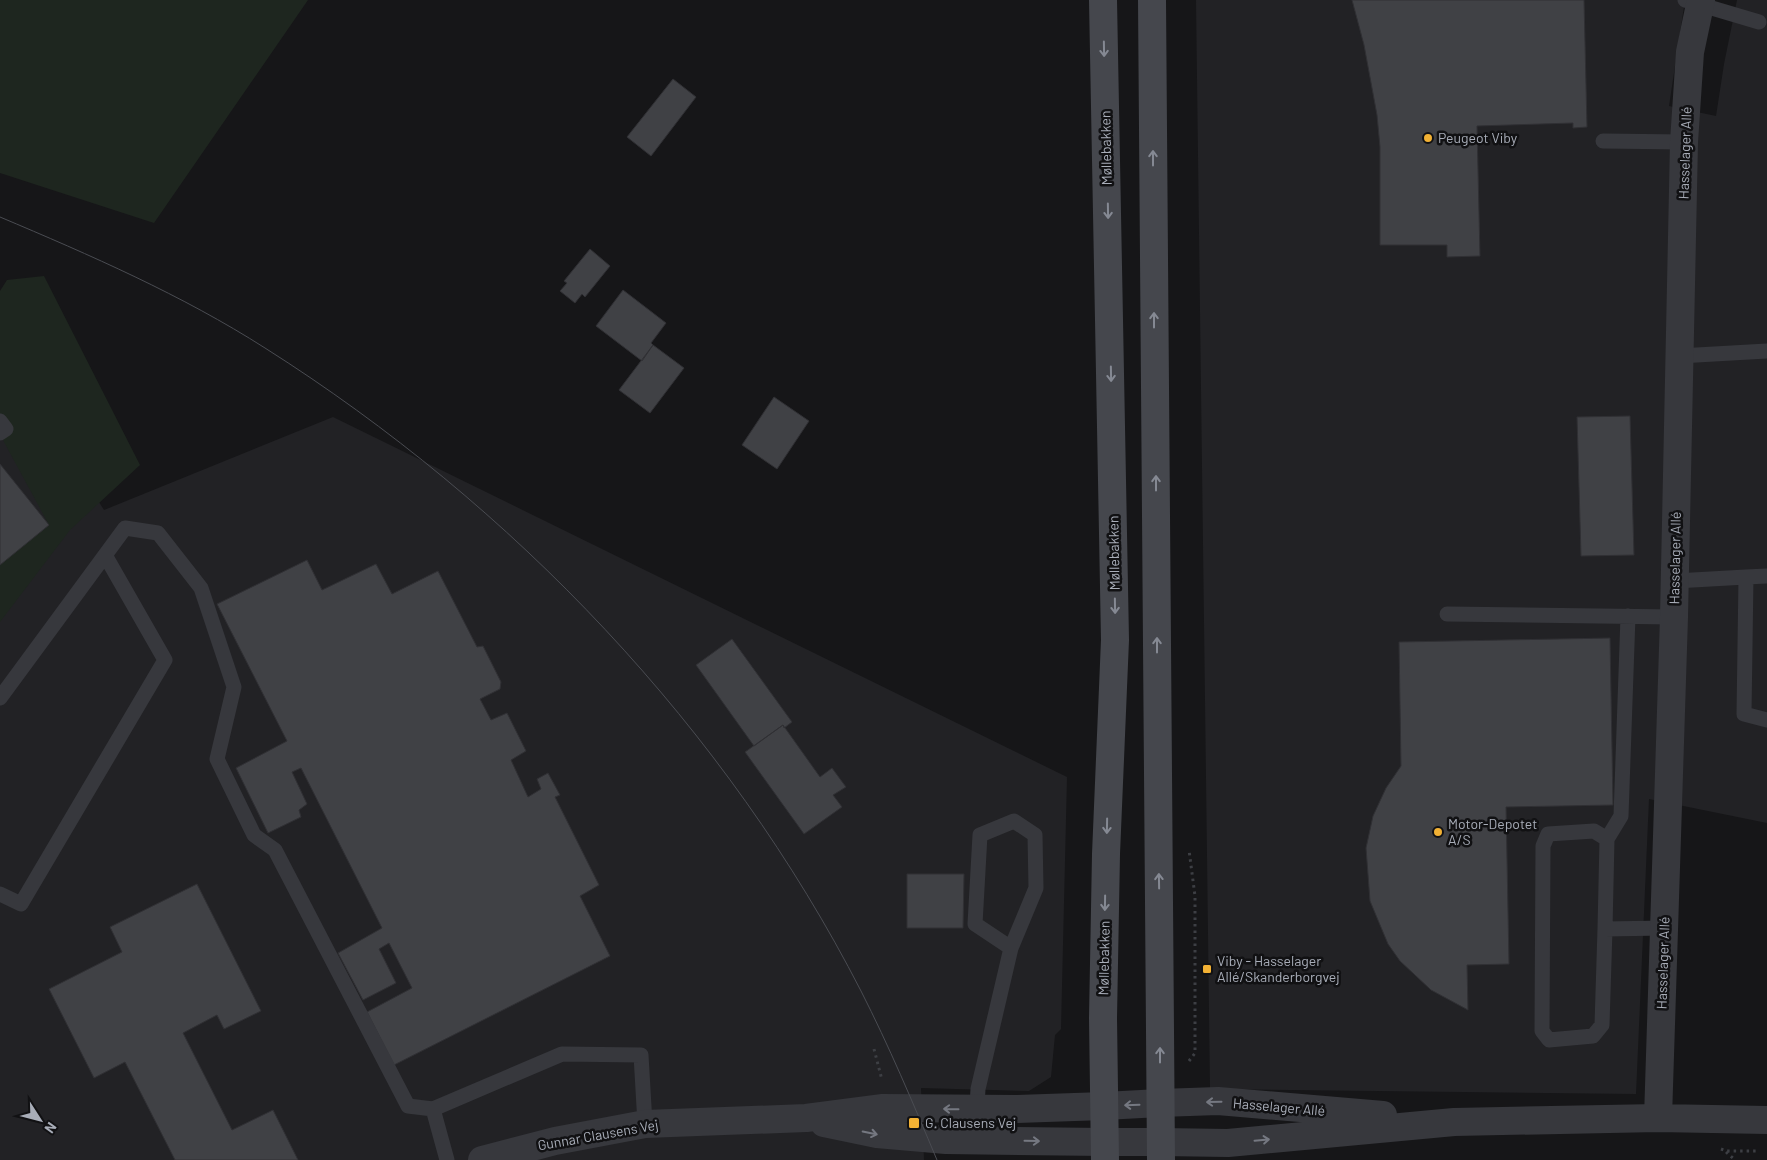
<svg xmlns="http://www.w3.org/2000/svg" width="1767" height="1160" viewBox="0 0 1767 1160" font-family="Barlow,sans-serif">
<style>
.built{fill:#222225}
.green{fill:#1e261f}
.building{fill:#404145;stroke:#303034}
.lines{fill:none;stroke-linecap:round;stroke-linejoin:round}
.path{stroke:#3d3f44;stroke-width:3;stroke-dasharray:2.5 4;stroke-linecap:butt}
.service{stroke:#37383d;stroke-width:15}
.minor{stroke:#37383d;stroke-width:28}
.tertiary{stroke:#37383d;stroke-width:28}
.secondary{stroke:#45474d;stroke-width:28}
.tram{stroke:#4a4c52;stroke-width:1}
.oneway{stroke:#858993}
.oneway2{stroke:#757881}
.poi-dot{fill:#f2b134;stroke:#111113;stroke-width:2}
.labels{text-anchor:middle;stroke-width:5;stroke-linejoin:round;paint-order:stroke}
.poi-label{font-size:14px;fill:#a8adb8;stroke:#111113;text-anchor:start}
.street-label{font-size:14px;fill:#a8adb8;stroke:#111113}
</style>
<rect width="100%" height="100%" fill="#161618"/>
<path class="built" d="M1196 0H1685L1669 106 1716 116 1724 64 1737 0H1767V823L1649 799 1636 1094 1210 1089Z
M0 346 104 510 333 417 1067 777 1061 1029 1055 1035 1051 1077 1029 1091 921 1088 924 1160H0Z"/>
<path class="green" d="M0 0H308L154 223 0 173Z
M44 276 140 465 70 530 0 622V565L49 525 4 442 0 426V291L7 280Z"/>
<path class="building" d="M1352 0H1584L1587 127 1573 128V123L1477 126 1480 256 1447 257V245H1380V147L1377 115 1364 45Z
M673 79 696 97 651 156 627 137Z
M590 249 610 266 585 297 582 294 575 303 560 291 567 283 564 281Z
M623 290 666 323 651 343 653 345 642 361 596 326Z
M653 345 684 368 650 413 619 390Z
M774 397 809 421 777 469 742 445Z
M1630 416 1634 555 1581 556 1577 417Z
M0 464 49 525 0 565Z
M307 560 322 590 376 564 392 594 438 571 477 647 483 646 501 682 500 689 480 699 491 720 507 713 526 751 511 760 528 797 541 789 537 779 548 773 560 795 555 797 599 885 580 896 610 956 394 1065 367 1012 412 988 389 943 379 949 396 983 363 1000 338 953 382 928 301 768 292 772 307 804 299 810 301 817 268 833 236 768 287 741 217 604Z
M1610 638 1613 805 1506 807 1509 964 1467 965 1468 1010 1431 990 1400 961 1388 944 1370 901 1366 848 1373 816 1386 788 1401 766 1399 642Z
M732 639 792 722 784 728 783 725 754 746 696 665Z
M783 725 820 777 832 768 846 787 833 795 842 807 804 834 745 752Z
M907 874H964L963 928H907Z
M197 884 261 1011 224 1029 217 1015 183 1033 232 1130 273 1110 298 1160H175L125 1062 94 1078 49 989 122 952 110 927Z"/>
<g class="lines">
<path class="path" d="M874 1049 882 1080
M1189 1061 1195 1053V896L1189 850
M1721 1149 1726 1151H1759
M1726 1152 1735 1160"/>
<path class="service" d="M1685 0 1759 22
M1603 141 1684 142
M1679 356 1767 351
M0 421 6 429 0 433
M1746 577 1767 576
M1675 581 1746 577 1744 714 1767 720
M1447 614 1674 617
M0 698 125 528 158 533 201 588 234 687 217 759 254 835 275 850 408 1106 433 1109
M1607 839 1621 816 1628 616
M0 894 21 904 165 660 105 555
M1605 929 1607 839 1594 831 1548 834 1543 846 1542 1031 1549 1040 1593 1036 1602 1025 1605 929 1664 928
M975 1140 978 1089 1011 948 1036 888 1035 835 1014 821 980 835 975 924 1011 948
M447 1160 433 1109 562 1054 641 1055 645 1124"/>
<path class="minor" d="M1160 1103 1218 1101 1383 1115
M1658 1118 1674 617 1684 142 1690 52 1701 0
M824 1123 877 1134 946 1140 1105 1142
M1161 1142 1228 1143 1454 1122 1658 1118 1767 1120
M482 1160 555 1141 645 1124 806 1118 883 1108 1017 1109 1104 1106"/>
<path class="tertiary" d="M1104 1106 1160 1103
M1105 1142H1161"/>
<path class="secondary" d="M1103 0 1115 640 1106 854 1103 1018 1105 1160
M1152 0 1161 1160"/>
<path class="tram" d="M0 217C90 255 182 295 265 348 513 505 726 728 861 991 889 1046 913 1103 937 1160"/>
</g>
<defs><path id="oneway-shaft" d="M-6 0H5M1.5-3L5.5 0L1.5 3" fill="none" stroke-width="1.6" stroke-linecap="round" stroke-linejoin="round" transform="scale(1.25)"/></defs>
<g class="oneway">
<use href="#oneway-shaft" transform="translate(1104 49) rotate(89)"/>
<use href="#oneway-shaft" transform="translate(1153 158) rotate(-90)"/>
<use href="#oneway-shaft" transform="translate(1108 211) rotate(89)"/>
<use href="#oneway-shaft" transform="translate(1154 320) rotate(-90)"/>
<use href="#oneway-shaft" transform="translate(1111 374) rotate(89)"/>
<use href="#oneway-shaft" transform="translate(1156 483) rotate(-90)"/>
<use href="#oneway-shaft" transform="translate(1115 606) rotate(89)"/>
<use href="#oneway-shaft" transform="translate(1157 645) rotate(-90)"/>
<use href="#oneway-shaft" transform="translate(1107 826) rotate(91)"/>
<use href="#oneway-shaft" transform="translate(1159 881) rotate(-91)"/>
<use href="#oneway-shaft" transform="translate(1105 903) rotate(91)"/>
<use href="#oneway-shaft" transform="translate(1160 1055) rotate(-90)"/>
</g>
<g class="oneway2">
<use href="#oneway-shaft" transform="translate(1214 1102) rotate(179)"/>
<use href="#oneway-shaft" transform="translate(1132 1105) rotate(178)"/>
<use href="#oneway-shaft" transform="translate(951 1109) rotate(-179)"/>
<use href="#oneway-shaft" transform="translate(870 1133) rotate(12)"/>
<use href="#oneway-shaft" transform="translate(1262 1140) rotate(-5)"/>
<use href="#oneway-shaft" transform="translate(1032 1141) rotate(1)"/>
</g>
<g class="poi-dot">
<circle cx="1428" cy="138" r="5"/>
<circle cx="1438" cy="832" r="5"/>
<rect x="1202" y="964" width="10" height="10" rx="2.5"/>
<rect x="908" y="1117" width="12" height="12" rx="2.5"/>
</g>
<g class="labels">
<g class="poi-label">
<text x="1438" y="143">Peugeot Viby</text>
<text x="1448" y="829">Motor-Depotet<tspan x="1448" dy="16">A/S</tspan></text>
<text x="1217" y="966">Viby - Hasselager<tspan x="1217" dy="16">Allé/Skanderborgvej</tspan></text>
<text x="925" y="1128">G. Clausens Vej</text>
</g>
<g class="street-label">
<text transform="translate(1106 148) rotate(-91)" y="5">Møllebakken</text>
<text transform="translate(1685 153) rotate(-88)" y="5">Hasselager Allé</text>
<text transform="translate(1114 553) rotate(-91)" y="5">Møllebakken</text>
<text transform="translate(1675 558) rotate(-89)" y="5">Hasselager Allé</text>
<text transform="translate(1104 958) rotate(-89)" y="5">Møllebakken</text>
<text transform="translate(1663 963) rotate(-88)" y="5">Hasselager Allé</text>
<text transform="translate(1279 1107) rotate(5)" y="5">Hasselager Allé</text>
<text transform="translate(598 1135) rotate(-10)" y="5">Gunnar Clausens Vej</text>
</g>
</g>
<g transform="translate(40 1120) rotate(126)" stroke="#111113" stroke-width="4" paint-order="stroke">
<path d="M0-4L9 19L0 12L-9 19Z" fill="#a8adb8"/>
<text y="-8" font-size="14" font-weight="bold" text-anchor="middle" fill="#a8adb8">N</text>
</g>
</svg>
